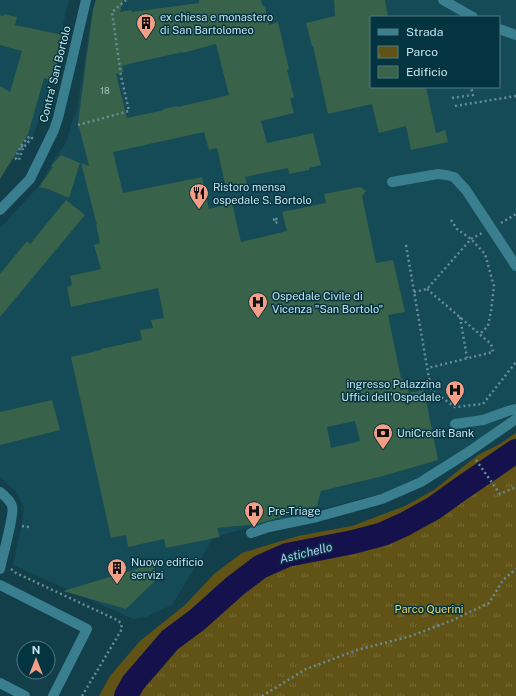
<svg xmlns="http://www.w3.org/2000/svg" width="516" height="696" viewBox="0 0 516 696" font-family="'Public Sans',sans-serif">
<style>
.built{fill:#144b57;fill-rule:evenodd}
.green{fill:#615315}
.park{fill:url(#park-tufts)}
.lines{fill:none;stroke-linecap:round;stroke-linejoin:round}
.river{stroke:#14114c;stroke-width:24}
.building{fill:#386249;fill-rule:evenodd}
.path{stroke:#688d97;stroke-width:2.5;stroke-dasharray:2 3;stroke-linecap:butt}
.minor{stroke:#3a7f90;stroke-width:10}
.labels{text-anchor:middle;stroke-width:3;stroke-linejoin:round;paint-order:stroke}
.number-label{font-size:9px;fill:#a3c3c3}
.poi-label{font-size:11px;fill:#c7e3ec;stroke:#04343f;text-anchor:start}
.street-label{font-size:11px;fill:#c7e3ec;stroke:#04343f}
.park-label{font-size:11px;fill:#edd363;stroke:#04343f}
.water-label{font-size:12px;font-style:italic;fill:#bbc5fe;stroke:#04343f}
</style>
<defs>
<pattern id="park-tufts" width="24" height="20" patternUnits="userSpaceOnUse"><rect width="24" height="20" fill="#615315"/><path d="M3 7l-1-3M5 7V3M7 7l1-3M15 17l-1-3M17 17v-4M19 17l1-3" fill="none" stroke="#766c37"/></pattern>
</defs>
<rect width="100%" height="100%" fill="#123f4a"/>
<path class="built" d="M0 0H69L63 24V35L57 64 37 126 32 138 23 148 19 160 13 159 10 164 0 159Z
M95 0H516V411L460 454 444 465 387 492 214 537 172 605 146 617 133 619 13 565 21 528 24 507 15 491 0 478V228L37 188 43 180 55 158 66 143 73 119 77 110 91 19ZM371 17H499V87H371Z"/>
<path class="green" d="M516 433V451L459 490 434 508 405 524 383 534 353 542 323 548 235 586 197 620 170 640 133 683 126 696H99L110 676 140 641 185 605 214 574 242 553 298 536 352 526 405 506 434 490 478 455 498 445Z"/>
<path class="park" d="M516 451V696H126L133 683 170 640 197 620 235 586 260 567 287 555 353 542 383 534 405 524 434 508 459 490Z"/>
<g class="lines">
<path class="river" d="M126 696 133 683 170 640 197 620 235 586 260 567 287 555 353 542 383 534 405 524 434 508 459 490 516 451"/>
</g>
<path class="building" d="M96 0H123L120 12 131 10 132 12 199 3V0H261L262 4 265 7 269 25 278 22 289 69 287 70 294 97 290 99 294 113 261 121 267 143 313 133 321 165 309 168V170L289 174 288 168 245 177 247 184 226 188 217 148 209 150 204 132 113 152 123 193 202 177 209 209 232 203 241 242 287 231 282 212 326 203 324 194 360 187 366 191 362 196 376 263 393 260 405 312 388 315 401 378 407 383 409 393 424 390 438 460 383 476 321 491 317 506 258 524 217 528 220 537 166 548 164 539 128 547 126 535 111 538 71 357 101 350V349L142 340 140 330 153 328 151 320 164 318 158 288 71 307 67 287 72 285 70 276 101 269 94 245 100 243 96 224 97 225 81 163 89 166 78 123 93 9ZM216 44 229 95 178 107V106L163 109 164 110 127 118 116 74 124 72 122 66 133 63 183 52V53ZM355 421 360 441 331 448 327 427Z
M334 0H385L388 17H371V87H426L436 133 445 130 448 142 411 150 406 126 379 133 372 104 328 114 313 46H312L306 23 335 16Z
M4 14 17 17 15 25 63 35 57 64 52 80 44 78 28 134 0 179V86L10 92 22 51 0 45V15L4 16Z
M61 155 80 163 69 198 48 189 39 187 53 167 51 166Z
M66 200 85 215 0 317V274L27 241 30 244Z
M52 400 60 430 0 445V412Z
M153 564 157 579 126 609 63 591Z"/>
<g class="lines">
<path class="path" d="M452 98 473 95 471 87
M455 106 516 96
M78 125 129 111 121 76 112 12 126 0
M21 146 23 148 32 138 30 136C22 143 18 150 16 159L19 160 23 148
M276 218 278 222 275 223 274 219Z
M451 220 457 229 471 239 485 254 494 286 491 311 488 326 480 334
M501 223 516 214
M406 245 431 390 455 407 483 404 516 362
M427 289 491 344 493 352 428 368
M414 292 427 289 471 239 482 233
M460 317 467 358
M476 460 500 494 516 487
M22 526 29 527
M11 569 16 573 117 620 121 623 122 629 82 696
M262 696 306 669 357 650 411 636 453 620 489 603 503 580 516 569"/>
<path class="minor" d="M443 0 473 17
M499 29 516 35
M392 182 438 174 446 175 454 177 466 190 516 266
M0 210 30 179 54 130 58 118 71 64 86 0
M455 424 483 420 508 411 516 409
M0 492C5 496 10 500 12 506 15 513 2 558 0 569
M251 533 269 527 317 517 382 499 421 482 470 451 516 419
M0 585 87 629 53 696
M0 683 25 696"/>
</g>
<defs>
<symbol id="building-pin" viewBox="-11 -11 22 30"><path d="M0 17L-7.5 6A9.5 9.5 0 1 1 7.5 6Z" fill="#f49e86" stroke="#04343f"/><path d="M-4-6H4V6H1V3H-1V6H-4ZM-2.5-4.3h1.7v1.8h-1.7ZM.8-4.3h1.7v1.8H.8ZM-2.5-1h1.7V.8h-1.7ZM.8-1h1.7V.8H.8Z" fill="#111"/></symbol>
<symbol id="restaurant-pin" viewBox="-11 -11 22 30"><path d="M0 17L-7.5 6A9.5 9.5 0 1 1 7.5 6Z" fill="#f49e86" stroke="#04343f"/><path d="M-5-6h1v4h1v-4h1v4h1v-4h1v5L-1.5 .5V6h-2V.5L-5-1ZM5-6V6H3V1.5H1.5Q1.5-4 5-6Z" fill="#111"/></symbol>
<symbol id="hospital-pin" viewBox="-11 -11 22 30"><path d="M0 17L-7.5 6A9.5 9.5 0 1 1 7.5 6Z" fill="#f49e86" stroke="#04343f"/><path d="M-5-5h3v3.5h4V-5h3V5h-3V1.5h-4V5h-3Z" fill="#111"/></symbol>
<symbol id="bank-pin" viewBox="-11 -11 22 30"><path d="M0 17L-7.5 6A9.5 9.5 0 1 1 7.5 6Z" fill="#f49e86" stroke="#04343f"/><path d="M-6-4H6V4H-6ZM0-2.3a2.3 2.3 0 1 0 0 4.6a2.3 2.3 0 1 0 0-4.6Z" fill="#111"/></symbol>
</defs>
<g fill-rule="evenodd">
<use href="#building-pin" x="135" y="12" width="22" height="30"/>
<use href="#restaurant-pin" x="188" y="182" width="22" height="30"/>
<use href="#hospital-pin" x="247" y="291" width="22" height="30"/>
<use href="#hospital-pin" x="444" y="379" width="22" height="30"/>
<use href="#bank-pin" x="372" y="422" width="22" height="30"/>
<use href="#hospital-pin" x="243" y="500" width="22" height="30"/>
<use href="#building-pin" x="106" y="557" width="22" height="30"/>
</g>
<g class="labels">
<g class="number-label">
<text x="105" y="94">18</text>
</g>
<g class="poi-label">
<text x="160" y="21">ex chiesa e monastero<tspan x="160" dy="13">di San Bartolomeo</tspan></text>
<text x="213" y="191">Ristoro mensa<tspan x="213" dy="13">ospedale S. Bortolo</tspan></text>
<text x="272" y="300">Ospedale Civile di<tspan x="272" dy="13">Vicenza "San Bortolo"</tspan></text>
<text x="441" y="388" text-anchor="end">ingresso Palazzina<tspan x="441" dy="13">Uffici dell'Ospedale</tspan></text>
<text x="397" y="437">UniCredit Bank</text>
<text x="268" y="515">Pre-Triage</text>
<text x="131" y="566">Nuovo edificio<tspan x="131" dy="13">servizi</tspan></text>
</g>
<g class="street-label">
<text transform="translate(55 74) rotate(-76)" y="4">Contra' San Bortolo</text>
</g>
<g class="park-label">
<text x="429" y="613">Parco Querini</text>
</g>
<g class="water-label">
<text transform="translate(306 553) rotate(-14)" y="4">Astichello</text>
</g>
</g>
<rect x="370" y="16" width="130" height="72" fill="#04343f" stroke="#527a84"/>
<rect x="378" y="29" width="20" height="6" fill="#3a7f90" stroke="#527a84"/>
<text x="406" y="36" font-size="12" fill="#c7e3ec">Strada</text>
<rect x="378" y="46" width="20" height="12" fill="url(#park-tufts)" stroke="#527a84"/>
<text x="406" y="56" font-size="12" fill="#c7e3ec">Parco</text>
<rect x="378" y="66" width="20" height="12" fill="#386249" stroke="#527a84"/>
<text x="406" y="76" font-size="12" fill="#c7e3ec">Edificio</text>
<g transform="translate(36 660)"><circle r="19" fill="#04343f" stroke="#527a84"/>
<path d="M0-3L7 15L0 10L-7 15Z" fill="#f49e86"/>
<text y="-6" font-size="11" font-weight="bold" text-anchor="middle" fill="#c7e3ec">N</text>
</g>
</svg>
